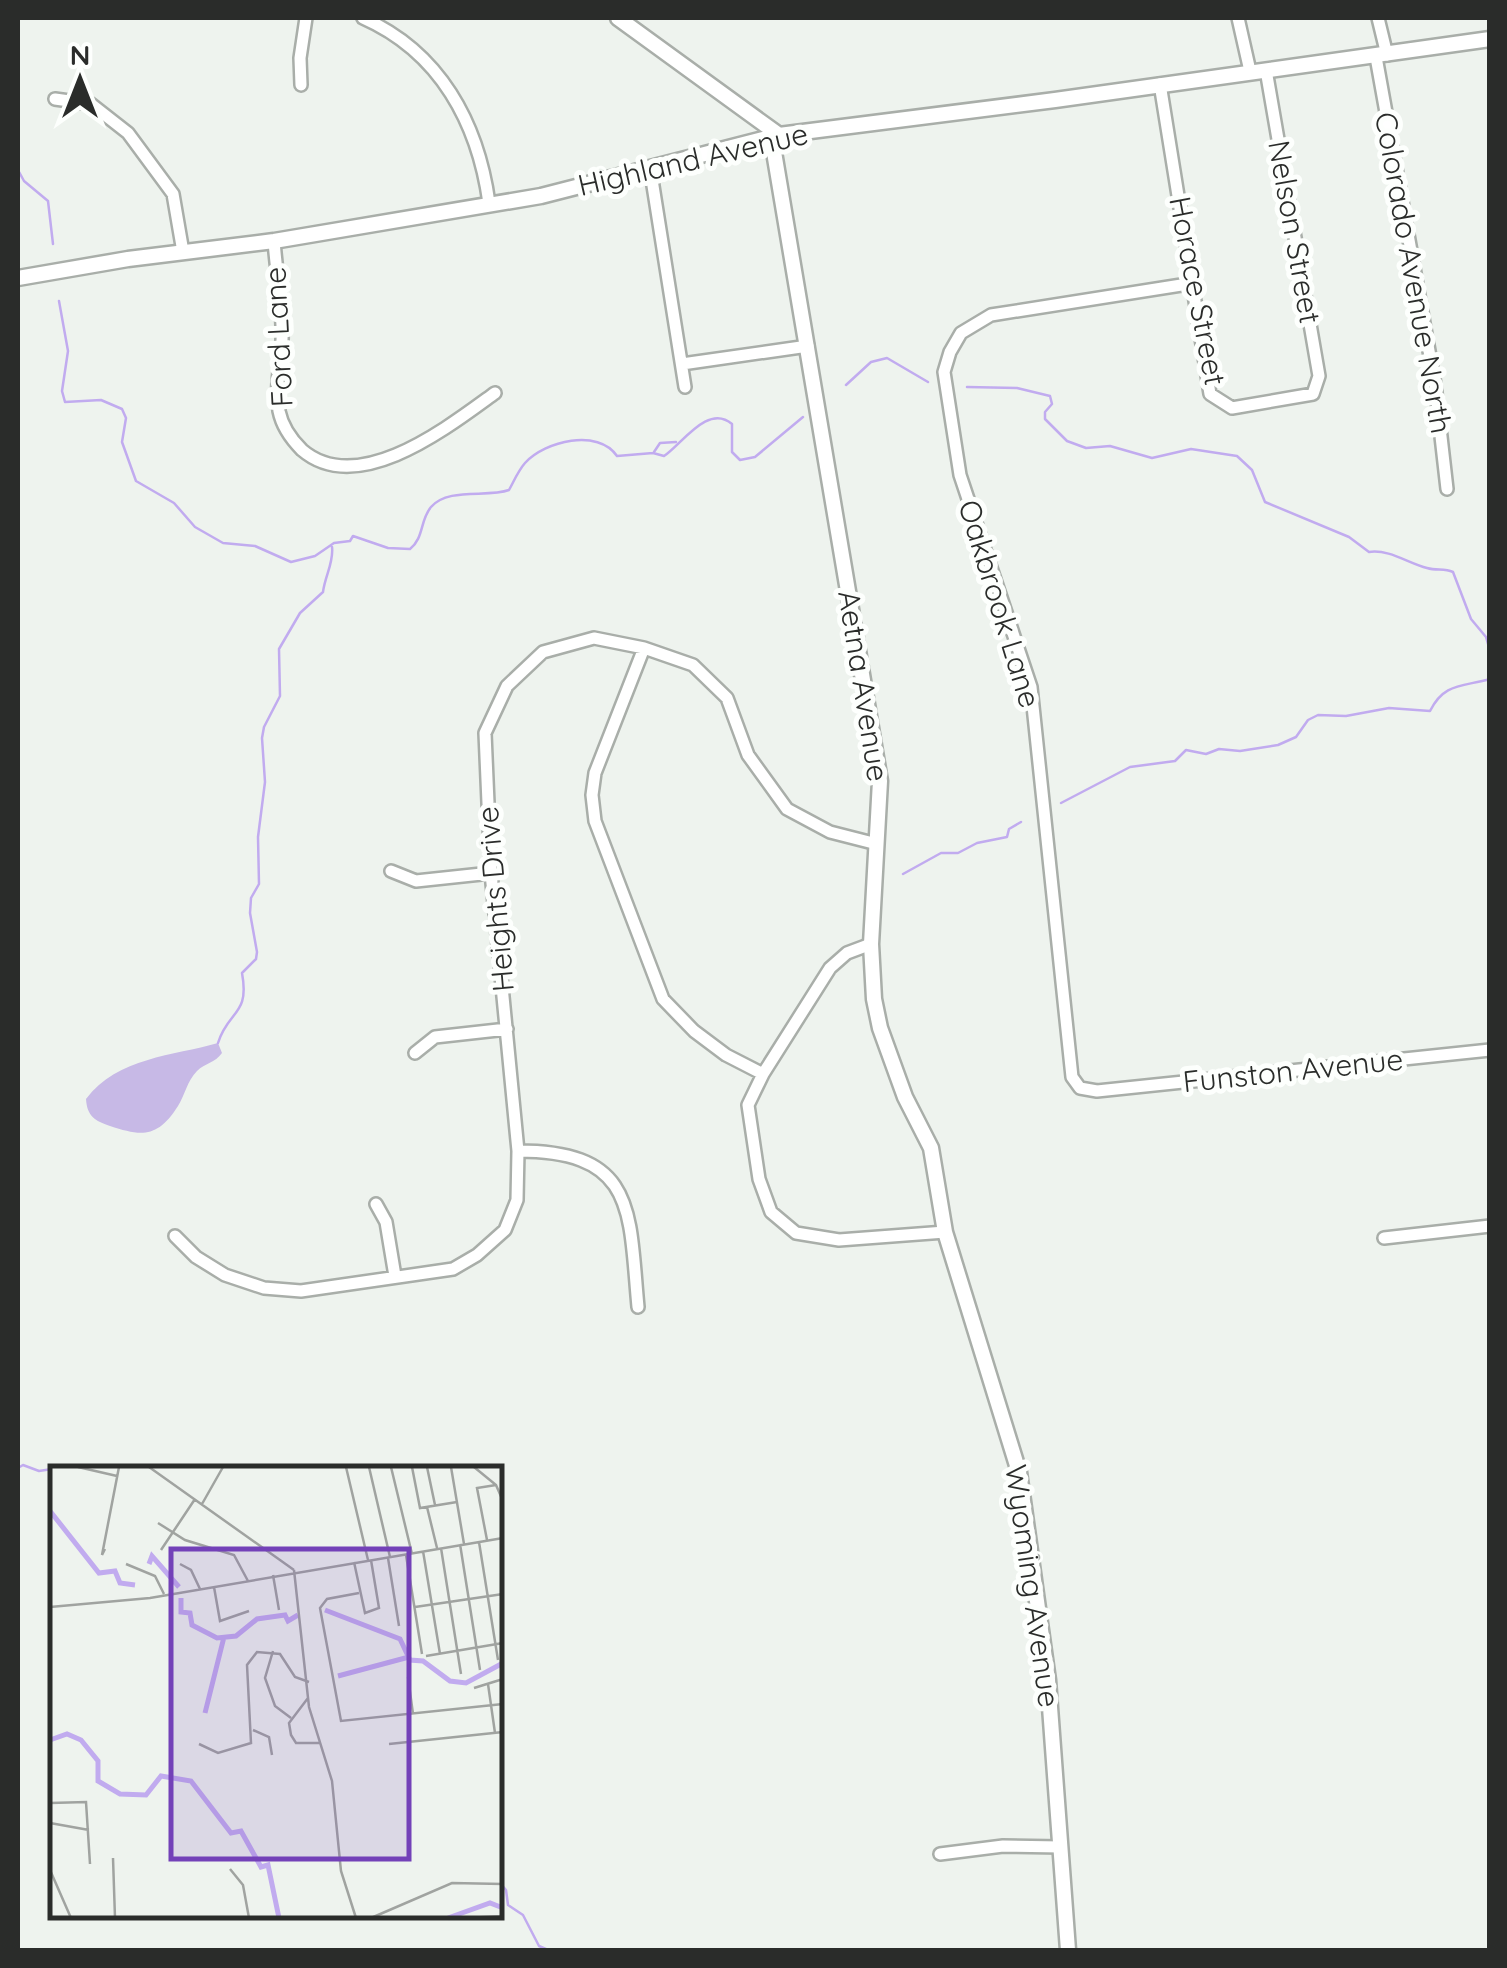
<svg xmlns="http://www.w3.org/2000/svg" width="1507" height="1968" viewBox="0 0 1507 1968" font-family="Quicksand,sans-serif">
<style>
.green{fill:#c7b9e6}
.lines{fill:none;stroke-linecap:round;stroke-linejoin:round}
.stream{stroke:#c1abef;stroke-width:2.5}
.minor-casing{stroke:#a9aea9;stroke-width:16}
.tertiary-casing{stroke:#a9aea9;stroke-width:19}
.minor{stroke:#fff;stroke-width:11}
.tertiary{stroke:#fff;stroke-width:14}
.labels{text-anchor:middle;stroke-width:10;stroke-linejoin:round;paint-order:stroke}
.street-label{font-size:30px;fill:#2a2c2a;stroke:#fdfffd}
.inset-river{fill:none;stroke:#c1abef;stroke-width:5}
.inset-road{fill:none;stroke:#a0a3a0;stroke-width:2.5}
.view{fill:#7341b8;fill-opacity:0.15;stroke:#7341b8;stroke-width:5}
.inset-edge{fill:none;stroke:#2a2c2a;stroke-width:5}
</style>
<rect width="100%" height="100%" fill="#eef3ee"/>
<path class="green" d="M218 1043 222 1053C215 1063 205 1063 197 1071 187 1081 185 1095 178 1106 157 1139 141 1136 110 1126 95 1121 87 1116 86 1099 118 1057 173 1056 218 1043Z"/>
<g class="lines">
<path class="stream" d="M18 170 24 181 48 201 53 244
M59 301 68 351 62 391 65 402 101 400 122 409 126 418 122 442 136 481 174 503 195 527 223 543 255 546 291 562 315 556 334 543 350 541 353 536 388 548 410 549C424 538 420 520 431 507 448 487 487 498 509 490 514 481 518 471 525 463 545 441 598 428 617 456L653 453 664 456C682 444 708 403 732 424V452L740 460 755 457 803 417
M846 385 871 362 887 358 928 382
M967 387 1017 388 1050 396 1052 404 1045 412V419L1067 441 1086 448 1110 446 1152 458 1191 449 1237 456 1252 470 1265 502 1349 537 1369 552C1389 549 1408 563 1427 568 1437 571 1444 568 1453 572L1471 619 1486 637 1490 651
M654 452 660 443 676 442
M1061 803 1130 767 1175 761 1186 750 1206 754 1219 749 1240 751 1278 745 1296 737 1308 720 1318 715 1346 716 1389 708 1430 711C1444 683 1461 687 1490 679
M903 874 941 853H958L977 843 1007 837 1009 829 1021 822
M218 1043C228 1010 250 1016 242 973L256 959 257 952 250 913 251 898 259 884 258 837 265 782 262 738 264 727 280 696 279 649 300 613 323 592C325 576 334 562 332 547
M18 1468 23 1465 39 1471 52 1469
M500 1883 506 1890 508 1905 523 1915 539 1946 548 1950"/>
<defs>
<path id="minor" d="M363 18C440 52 478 123 489 203
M1238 18 1250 71
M1378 18 1387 55
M1376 57 1435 384 1447 489
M1160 84 1210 394 1232 408 1313 394 1319 376 1266 70
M301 85 300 58 306 18
M55 99 91 104 128 133 173 194 183 252
M650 167 685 387
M274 241C276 269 281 297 282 326 284 354 274 382 279 411 282 426 291 439 302 450 358 498 448 427 495 393
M1194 283 991 315 961 333 950 352 944 372 960 475 1031 687 1072 1077 1080 1088 1097 1091 1490 1050
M682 364 808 346
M644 648 595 773 592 795 595 821 663 999 694 1031 726 1055 763 1074
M391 871 416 881 491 873
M871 944 847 953 830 968 763 1074 748 1105 759 1179 771 1212 796 1233 839 1240 945 1232
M415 1053 435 1037 507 1029
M518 1151C637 1151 629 1212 638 1307
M376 1204 386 1222 395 1276
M175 1236 196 1257 225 1275 264 1288 301 1291 453 1269 477 1255 505 1230 517 1200 518 1151 491 873 485 733 507 686 543 652 594 638 644 648 693 665 727 698 748 755 787 809 830 832 877 844
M1384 1238 1490 1226
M940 1854 1003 1846 1061 1847"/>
<path id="tertiary" d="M618 18 779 135
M779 135 774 152 880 781 871 944 874 999 880 1028 905 1097 931 1148 945 1232 1019 1472 1048 1680 1068 1950
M18 278 128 259 274 241 541 196 779 135 1055 100 1490 39"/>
</defs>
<use href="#minor" class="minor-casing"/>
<use href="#tertiary" class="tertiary-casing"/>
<use href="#minor" class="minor"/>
<use href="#tertiary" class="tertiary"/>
</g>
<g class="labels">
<g class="street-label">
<text transform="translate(693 160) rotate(-13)" y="10">Highland Avenue</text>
<text transform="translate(1294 232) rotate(80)" y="10">Nelson Street</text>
<text transform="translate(1413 273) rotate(80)" y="10">Colorado Avenue North</text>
<text transform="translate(1197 291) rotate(79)" y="10">Horace Street</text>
<text transform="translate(279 337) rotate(-93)" y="10">Ford Lane</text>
<text transform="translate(999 604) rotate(73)" y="10">Oakbrook Lane</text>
<text transform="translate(863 686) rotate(81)" y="10">Aetna Avenue</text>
<text transform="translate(496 899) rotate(-95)" y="10">Heights Drive</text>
<text transform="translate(1293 1071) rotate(-6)" y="10">Funston Avenue</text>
<text transform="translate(1032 1586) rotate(82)" y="10">Wyoming Avenue</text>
</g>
</g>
<g transform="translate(50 1466)">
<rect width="452" height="452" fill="#eef3ee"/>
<path class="inset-river" d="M0 45 49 107 65 105 70 117 85 119M99 98 102 90 129 121M131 132V146L140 147 142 159 167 172 186 170 207 153 235 149 238 155 248 149M275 144 350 173 360 194 373 195 400 215 416 217 453 197M288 210 359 191M155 247 174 171M0 274 17 268 31 274 48 295V315L70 328 96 329 111 310 141 315 181 367 191 365 211 401 218 399 229 452M398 452 440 437 453 442"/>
<path class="inset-road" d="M28 1 67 10M99 1 244 104M296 1 318 94M319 1 340 91M341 1 362 88M362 1 370 42 407 36M377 1 385 39M401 1 414 78M424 1 446 19 453 35M152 38 173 1M377 41 387 82M108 57 135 74 184 89 198 115M437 74 427 22 446 19M429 76 448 194M410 78 430 204M391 82 411 208M55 83 52 89 69 1M111 84 145 33M373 85 390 188M356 89 372 188M338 92 349 160M304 96 315 147 329 142 321 94M76 98 105 110 114 128M130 98 141 104 150 123M244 104 259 241 282 315 291 405 306 452M223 109 229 144M164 121 170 155 199 145M309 127 277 133 270 142 291 255 453 238M0 141 100 132 453 72M365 141 453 128M223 185 215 212 225 240 241 252M376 190 453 177M358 211 363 248M438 218 445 267M424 222 453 213M258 232 239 257 241 269 246 277H270M203 264 219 271 222 289M149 278 168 287 201 277 197 199 207 186 230 188 245 211 259 216M339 278 453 266M0 337 36 336 40 398M0 357 39 364M63 392 65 452M180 403 193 419 199 452M0 404 21 452M321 452 402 417 453 418M416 452 453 450"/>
<path class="view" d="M121 83H359V393H121Z"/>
<rect width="452" height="452" class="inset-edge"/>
</g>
<rect width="1507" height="1968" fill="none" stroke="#2a2c2a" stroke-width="40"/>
<g transform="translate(80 80)" stroke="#fdfffd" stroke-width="8" paint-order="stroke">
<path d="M0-8L18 38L0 25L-18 38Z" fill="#2a2c2a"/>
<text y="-15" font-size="28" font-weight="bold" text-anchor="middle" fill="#2a2c2a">N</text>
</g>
</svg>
